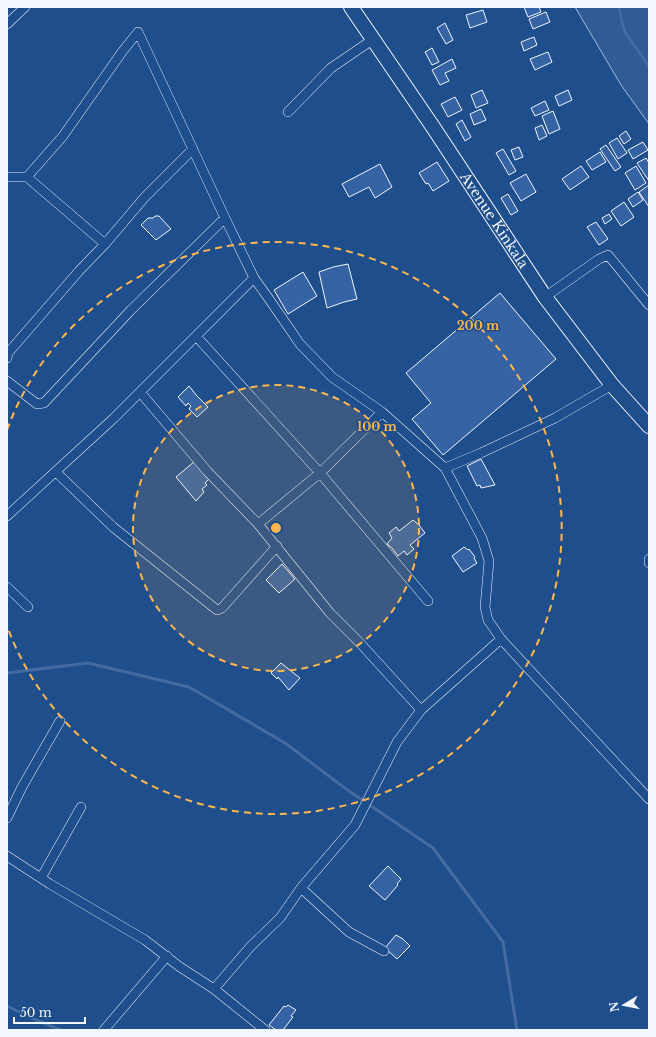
<svg xmlns="http://www.w3.org/2000/svg" width="656" height="1037" viewBox="0 0 656 1037" font-family="'Libre Baskerville',serif">
<style>
.built{fill:#305b95;stroke:#a8bbd7}
.lines{fill:none;stroke-linecap:round;stroke-linejoin:round}
.stream{stroke:#446ba0;stroke-width:3}
.building{fill:#3563a3;stroke:#f2f6ff}
.minor-casing{stroke:#f2f6ff;stroke-width:10}
.primary-casing{stroke:#f2f6ff;stroke-width:16}
.minor{stroke:#1f4e8c;stroke-width:9}
.primary{stroke:#1f4e8c;stroke-width:14}
.ring{fill:none;stroke:#ffb74d;stroke-width:2;stroke-dasharray:7 5}
.labels{text-anchor:middle;stroke-width:3;stroke-linejoin:round;paint-order:stroke}
.street-label{font-size:14px;fill:#f2f6ff;stroke:#1f4e8c}
.centre{fill:#ffb74d;stroke:#1f4e8c;stroke-width:2}
.ring-label{font-size:12px;text-anchor:middle;font-weight:bold;fill:#ffb74d;stroke:#1f4e8c;stroke-width:3;stroke-linejoin:round;paint-order:stroke}
</style>
<rect width="100%" height="100%" fill="#1f4e8c"/>
<path class="built" d="M575 7H649V124L621 85Z"/>
<g class="lines">
<path class="stream" d="M619 7 624 31 649 66
M7 673 88 663 189 687 285 743 346 789 433 848 503 942 517 1030
M7 1006 36 1020 61 1030"/>
</g>
<path class="building" d="M524 7H539L541 12 528 17Z
M483 10 487 22 470 28 466 15Z
M546 12 550 22 533 29 529 19Z
M445 23 453 40 446 44 437 28Z
M534 37 537 45 524 51 521 42Z
M432 48 439 62 432 65 425 52Z
M548 52 552 62 535 70 530 59Z
M452 59 456 68 445 73 449 81 440 85 432 70Z
M482 90 488 103 476 108 471 95Z
M568 90 572 100 559 106 555 96Z
M455 97 462 110 448 117 441 104Z
M545 101 549 110 535 116 531 108Z
M481 109 486 120 474 125 470 114Z
M553 111 560 129 549 134 542 116Z
M462 120 471 137 465 141 456 124Z
M542 125 547 136 539 140 535 128Z
M626 131 631 139 624 144 619 136Z
M617 138 627 153 618 159 609 143Z
M643 142 648 150 633 159 628 150Z
M606 145 621 167 615 171 600 149Z
M519 147 523 157 515 160 511 150Z
M503 149 516 171 509 175 496 153Z
M600 152 606 162 592 170 586 161Z
M646 158 649 163V181L637 163Z
M437 162 449 181 433 191 428 183 426 184 419 173Z
M380 164 392 187 375 198 369 187 349 197 342 184Z
M581 166 589 177 570 190 562 179Z
M636 166 646 183 635 190 625 173Z
M526 174 536 192 521 201 510 183Z
M649 185V207L639 192Z
M638 192 643 200 633 207 628 199Z
M508 194 518 211 511 215 501 198Z
M624 202 634 217 621 226 611 211Z
M609 214 612 219 605 224 602 218Z
M155 216H159L171 229 156 240 141 225 148 218H153Z
M596 222 608 239 599 245 587 227Z
M348 264 357 299 344 302 327 308 319 272 333 267Z
M303 272 317 296 288 314 274 290Z
M500 293 556 359 443 455 412 419 431 403 406 373Z
M189 386 197 396 208 407 197 417 189 409 191 406 188 403 186 406 178 397Z
M481 459 495 485 481 488 480 485 477 486 467 466Z
M195 461 209 479 205 483 207 485 202 489 204 492 196 501 176 477Z
M413 520 419 525 425 533 410 545 414 549 407 555 404 551 398 556 392 548 387 544 392 538 389 533 396 527 399 531Z
M464 547 468 550 469 549 475 557 474 558 477 563 463 572 452 556Z
M282 564 295 579 279 593 266 580Z
M281 663 300 678 289 690 278 677 277 679 271 673Z
M388 866 401 879 397 884 398 885 385 900 369 886Z
M396 935 403 939 410 946 397 959 385 948Z
M288 1005 296 1010 291 1016 293 1017 283 1030H276L269 1025 284 1006 286 1007Z"/>
<g class="lines">
<defs>
<path id="minor" d="M7 24 25 7
M288 112 331 68 372 40
M7 177H27L105 244
M27 177 63 136 122 52 138 32 225 218 254 278 269 299 300 344 332 377 382 412 445 468 482 538 489 561 485 607 488 620 501 639 649 799
M545 297 599 259 608 255 649 305
M196 336 320 473 428 601
M7 358 8 353 79 271 105 244 144 198 193 149
M7 381 37 404 44 403 131 310 225 218
M140 392 207 471 258 524 330 613 360 643 421 710
M445 468 481 453 555 418 612 385
M56 472 113 527 217 610 222 608 277 546
M7 516 114 418 254 278
M258 524 320 473 382 412
M649 559V563
M7 587 28 607
M7 818 22 787 60 721
M7 856 50 884 145 940 180 967 214 989 265 1030
M41 878 81 807
M301 888 349 932 384 951
M214 989 251 946 280 918 301 888 355 825 397 742 421 710 501 639
M104 1030 167 956"/>
<g id="primary">
<path id="s1" d="M351 7 433 127 545 297 612 385 649 426"/>
</g>
</defs>
<use href="#minor" class="minor-casing"/>
<use href="#primary" class="primary-casing"/>
<use href="#minor" class="minor"/>
<use href="#primary" class="primary"/>
</g>
<circle cx="276" cy="528" r="143" fill="#ffb74d" fill-opacity=".12"/>
<g class="ring">
<circle cx="276" cy="528" r="143"/>
<path d="M7 430A286 286 0 1 1 7 626"/>
</g>
<g class="labels">
<g class="street-label">
<text dy="5" stroke="none"><textPath href="#s1" startOffset="257">Avenue Kinkala</textPath></text>
</g>
</g>
<circle cx="276" cy="528" r="6" class="centre"/>
<g class="ring-label">
<text x="478" y="330">200 m</text>
<text x="377" y="431">100 m</text>
</g>
<rect width="656" height="1037" fill="none" stroke="#f2f6ff" stroke-width="16"/>
<g transform="translate(624 1005) rotate(260)" stroke="#1f4e8c" stroke-width="3" paint-order="stroke">
<path d="M0-3L7 15L0 10L-7 15Z" fill="#f2f6ff"/>
<text y="-6" font-size="11" font-weight="bold" text-anchor="middle" fill="#f2f6ff">N</text>
</g>
<path d="M14 1017v6h71v-6" fill="none" stroke="#f2f6ff" stroke-width="2"/>
<text x="20" y="1017" font-size="12" fill="#f2f6ff" stroke="#1f4e8c" stroke-width="3" paint-order="stroke">50 m</text>
</svg>
